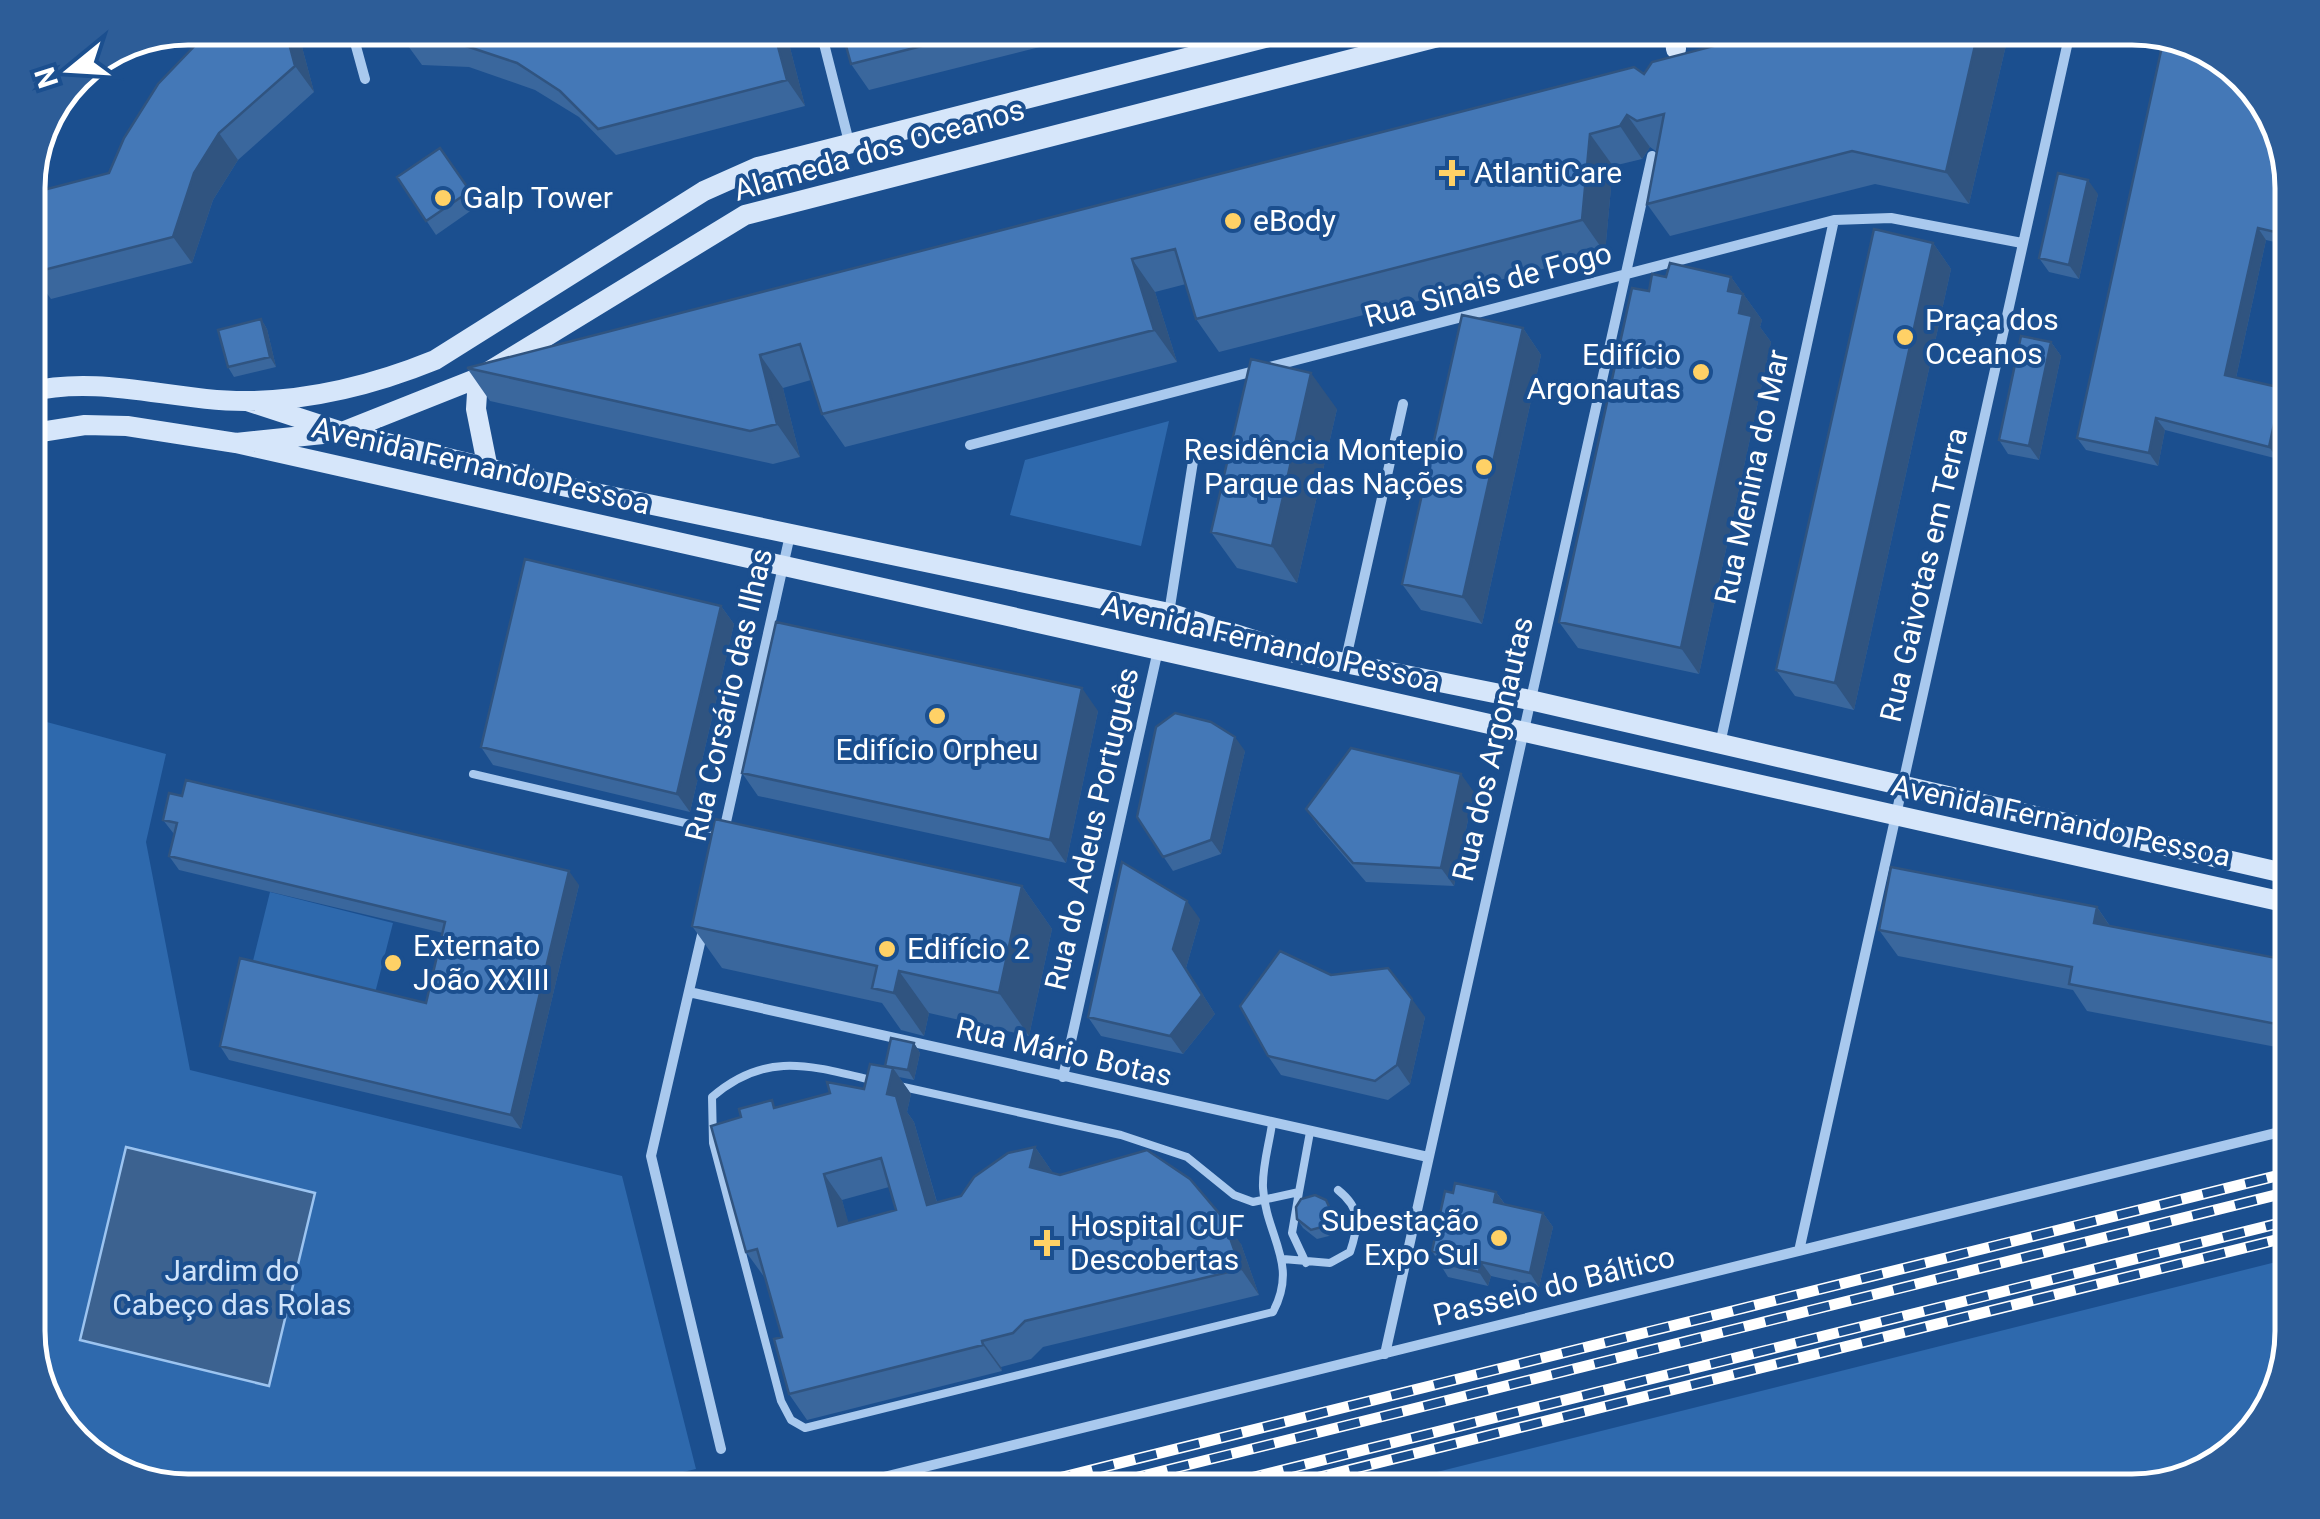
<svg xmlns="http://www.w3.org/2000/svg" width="2320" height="1519" viewBox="0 0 2320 1519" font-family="Roboto,sans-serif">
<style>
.green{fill:#2e69ad}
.water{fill:#3c6290;stroke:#9cc4f0;stroke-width:2.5}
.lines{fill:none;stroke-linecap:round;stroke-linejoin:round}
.lane{stroke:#a9c9ee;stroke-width:8}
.street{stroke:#a9c9ee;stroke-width:10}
.secondary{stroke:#d6e6fa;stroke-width:20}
.rail-casing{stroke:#fff;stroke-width:11}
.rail{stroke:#1b4f8f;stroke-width:8;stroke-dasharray:22;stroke-linecap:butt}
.wall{fill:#3a679d;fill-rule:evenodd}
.shaded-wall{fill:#305480}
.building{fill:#4478b7;stroke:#305480;stroke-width:2.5;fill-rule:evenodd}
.poi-dot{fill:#ffd166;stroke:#1b4f8f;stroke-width:4}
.labels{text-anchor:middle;stroke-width:8;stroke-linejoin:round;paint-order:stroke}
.street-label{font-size:30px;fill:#fff;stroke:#1b4f8f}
.poi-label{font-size:30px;fill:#fff;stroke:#1b4f8f;text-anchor:start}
.park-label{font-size:30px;fill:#cfe3fa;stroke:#1b4f8f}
.rim{fill:none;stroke:#fff;stroke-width:5}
</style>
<rect width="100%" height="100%" fill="#1b4f8f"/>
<path class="green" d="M1169 421 1141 546 1010 515 1025 460Z
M28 717 166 754 146 842 190 1070 622 1176 696 1469 601 1491H188L98 1464 49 1411 28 1341Z
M270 892 393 923 375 993 250 973Z
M2292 1258V1332L2265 1421 2212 1470 2133 1491H1361Z"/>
<path class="water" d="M126 1147 315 1193 269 1386 80 1340Z"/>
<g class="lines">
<path class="lane" d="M473 774 720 831
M876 1081C811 1066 766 1050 712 1097L713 1143 781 1401 791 1420 805 1428 1273 1312C1299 1263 1266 1237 1263 1188 1262 1167 1269 1145 1272 1124
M899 1086 1121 1135 1187 1157 1234 1195 1253 1202 1299 1192 1310 1132
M1299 1192 1292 1233 1306 1263
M1283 1259 1330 1263 1350 1252C1359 1225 1362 1209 1338 1190"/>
<path class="street" d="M351 28 365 79
M820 28 849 142
M28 353 37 390
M970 445 1834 220 1891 218 2022 243
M1169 613 1194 455
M1345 663 1403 404
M1720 744 1834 220
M724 831 790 535
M704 926 651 1156 721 1449
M689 992 1428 1157
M1063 1077 1158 650
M1799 1251 2071 28
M1385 1354 1652 156
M827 1491 2292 1129"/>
<path class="secondary" d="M1674 28 1676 49
M478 378 476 409 488 469
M28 392C103 374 174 402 249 401 314 400 376 384 435 360L704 191 758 167 1304 28
M247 401 342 432 562 486 1169 613 1295 653 1530 700 2292 875
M28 434 85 425 127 426 236 443 342 432 478 378 745 215 1473 28
M236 443 2292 904"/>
<defs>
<path id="rail" d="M1007 1491 2292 1172
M1082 1491 2292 1191
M1198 1491 2292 1220
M1264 1491 2292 1236"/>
</defs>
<use href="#rail" class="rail-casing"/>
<use href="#rail" class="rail"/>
</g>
<path class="wall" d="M297 28 314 92 238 160 213 200 192 263 51 299 32 273 109 173 206 34Z
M678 28H785L805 106 616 155 579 117 535 90 469 67 422 65 403 39 625 41Z
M841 28H1115L869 90 851 64Z
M2010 28 1969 204 1875 184 1670 236 1647 204 1657 152 1650 147 1642 159 1613 166 1605 253 1219 352 1196 319 1186 284 1155 292 1177 362 845 447 822 414 811 380 783 388 800 457 773 464 490 401 467 368 1644 74Z
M2271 108 2285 159 2283 169 2292 187V246L2266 240 2236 378 2282 388 2291 400 2278 459 2165 430 2158 466 2086 450 2077 438Z
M440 148 479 205 436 235 397 177Z
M2098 194 2079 279 2049 272 2039 258Z
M1933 243 1951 269 1854 710 1795 696 1776 670Z
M1666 277H1731L1762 320 1760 327 1771 342 1699 674 1578 648 1559 622 1649 291Z
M261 319 267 329 276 367 234 377 228 367Z
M1523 328 1541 355 1482 624 1421 610 1402 584Z
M2051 342 2061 356 2039 460 2008 454 1999 440Z
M1337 409 1297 583 1237 568 1211 532Z
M721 606 734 624 690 812 493 765 481 747Z
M1098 711 1066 863 758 796 742 773Z
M1245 751 1221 854 1173 871 1137 817Z
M1474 792 1454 886 1366 882 1319 827 1306 809Z
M163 820 579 885 521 1129 229 1060 220 1046 426 1003 443 933 179 870 169 856 174 834Z
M1022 886 1052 929 1029 1036 929 1013 924 1036 901 1030 882 1003 722 968 692 926Z
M2097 907 2110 926 2292 961V1050L2087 1011 2073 990 1898 956 1879 930Z
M1200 919 1186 968 1215 1014 1183 1054 1101 1036 1088 1017Z
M1331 975 1425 1017 1410 1084 1388 1100 1281 1075 1268 1056Z
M914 1043 920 1053 914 1080 899 1077 911 1094 907 1112 914 1122 937 1202 961 1196 1035 1147 1053 1173 1241 1244 1259 1295 1043 1347 1031 1359 1001 1367 1002 1371 807 1420 789 1394 782 1337 765 1278 746 1252 777 1107 864 1089 886 1067ZM889 1187 896 1210 848 1223 842 1200Z
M1496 1192 1505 1204 1543 1213 1553 1227 1539 1287 1491 1276 1488 1286 1448 1277 1432 1251 1453 1193Z
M1333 1210 1338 1221 1329 1236 1317 1239 1303 1228 1297 1219Z"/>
<path class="shaded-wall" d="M285 28H297L314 92 295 66Z
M773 28H785L805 106 787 80Z
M1979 28H2010L1969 204 1946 172Z
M1627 115 1650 147 1642 159 1620 126Z
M219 133 238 160 213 200 192 263 173 237 194 173Z
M1590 134 1613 166 1605 253 1582 220Z
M2279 136 2285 159 2281 179 2272 166Z
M2088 180 2098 194 2079 279 2069 265Z
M2258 228 2266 240 2234 387 2225 375Z
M1933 243 1951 269 1854 710 1835 683Z
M1132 259 1155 292 1177 362 1154 330Z
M1731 277 1762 320 1760 327 1771 342 1699 674 1681 648Z
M261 319 267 329 276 367 270 357Z
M1523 328 1541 355 1482 624 1463 597Z
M2051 342 2061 356 2039 460 2029 446Z
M760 355 783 388 800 457 777 424Z
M1311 373 1337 409 1297 583 1272 546Z
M2282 388 2291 400 2278 459 2269 447Z
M2156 418 2165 430 2158 466 2149 453Z
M721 606 734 624 690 812 677 794Z
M1082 688 1098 711 1066 863 1050 840Z
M1235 737 1245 751 1221 854 1211 840Z
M1461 774 1474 792 1454 886 1441 868Z
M569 871 579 885 521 1129 511 1115Z
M1022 886 1052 929 1029 1036 999 993Z
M1187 901 1200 919 1186 968 1215 1014 1183 1054 1170 1036 1173 949Z
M2097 907 2115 934 2094 923Z
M899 971 929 1013 924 1036 894 993Z
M1412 999 1425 1017 1410 1084 1397 1065Z
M914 1043 920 1053 914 1080 908 1070Z
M893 1068 911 1094 907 1112 914 1122 945 1231 927 1205 887 1094Z
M1035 1147 1053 1173 1030 1167Z
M824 1174 842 1200 857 1252 838 1226Z
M1496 1192 1506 1206 1494 1202Z
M1326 1200 1333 1210 1338 1221 1329 1236 1322 1227Z
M1543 1213 1553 1227 1539 1287 1530 1273Z
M1223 1218 1241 1244 1259 1295 1241 1269Z
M1481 1262 1491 1276 1488 1286 1479 1272Z
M982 1341 1001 1367 1002 1371 983 1345Z"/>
<path class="building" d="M204 28H285L295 66 219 133 194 173 173 237 32 273 28 257V194L109 173 124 138 158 84 206 34Z
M400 28H604L625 41 678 28H773L787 80 598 129 560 91 517 63 451 41 403 39Z
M841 28H993L851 64Z
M1783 28H1979L1946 172 1852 151 1647 204 1664 114 1637 121 1627 115 1620 126 1590 134 1582 220 1196 319 1175 249 1132 259 1154 330 822 414 800 344 760 355 777 424 750 431 467 368 1634 67 1644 74 1652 62Z
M2164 37 2222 55 2271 108 2279 136 2272 166 2288 170 2292 187V236L2258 228 2225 375 2282 388 2269 447 2156 418 2149 453 2077 438Z
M440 148 470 191 426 221 397 177Z
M2058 173 2088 180 2069 265 2039 258Z
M1874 229 1933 243 1835 683 1776 670Z
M1670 263 1731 277 1728 291 1743 294 1739 313 1752 316 1681 648 1559 622 1632 288 1649 291 1652 274 1666 277Z
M1462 315 1523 328 1463 597 1402 584Z
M261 319 270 357 228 367 218 330Z
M2021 336 2051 342 2029 446 1999 440Z
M1251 359 1311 373 1272 546 1211 532Z
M525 559 721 606 677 794 481 747Z
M776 622 1082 688 1050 840 742 773Z
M1175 713 1211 722 1235 737 1211 840 1163 857 1137 817 1156 727Z
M1351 748 1461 774 1441 868 1353 863 1306 809Z
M186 780 569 871 511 1115 220 1046 240 958 426 1003 445 922 169 856 177 823 163 820 169 793 182 796Z
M715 819 1022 886 999 993 899 971 894 993 872 988 877 966 692 926Z
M1122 862 1187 901 1173 949 1202 995 1170 1036 1088 1017Z
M1891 867 2097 907 2094 923 2292 961V1027L2069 984 2072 967 1879 930Z
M1280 951 1331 975 1388 968 1412 999 1397 1065 1375 1081 1268 1056 1240 1006Z
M891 1038 914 1043 908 1070 885 1066Z
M870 1064 893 1068 887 1094 896 1096 927 1205 961 1196 974 1177 1008 1153 1035 1147 1030 1167 1060 1175 1147 1150 1190 1179 1223 1218 1241 1269 1025 1321 1013 1333 982 1341 983 1345 789 1394 774 1339 782 1337 757 1249 746 1252 711 1126 741 1117 739 1109 772 1100 774 1108 830 1093 827 1082 864 1089ZM881 1158 896 1210 838 1226 824 1174Z
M1455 1183 1496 1192 1494 1202 1543 1213 1530 1273 1481 1262 1479 1272 1438 1262 1440 1253 1432 1251 1445 1191 1453 1193Z
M1315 1195 1326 1200 1331 1211 1322 1227 1311 1230 1297 1219 1296 1207 1301 1199Z"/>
<g class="poi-dot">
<path d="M1447 158h10v10h10v10h-10v10h-10v-10h-10v-10h10z"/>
<circle cx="443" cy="198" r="10"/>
<circle cx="1233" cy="221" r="10"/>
<circle cx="1905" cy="337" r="10"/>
<circle cx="1701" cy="372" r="10"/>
<circle cx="1484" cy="467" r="10"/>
<circle cx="937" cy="716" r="10"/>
<circle cx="887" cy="949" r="10"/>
<circle cx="393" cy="963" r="10"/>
<circle cx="1499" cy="1238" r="10"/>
<path d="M1042 1228h10v10h10v10h-10v10h-10v-10h-10v-10h10z"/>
</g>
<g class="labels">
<g class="street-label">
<text transform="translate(879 150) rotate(-16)" y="10">Alameda dos Oceanos</text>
<text transform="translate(1488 285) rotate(-15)" y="10">Rua Sinais de Fogo</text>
<text transform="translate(481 466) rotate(13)" y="10">Avenida Fernando Pessoa</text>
<text transform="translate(1752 477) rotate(-78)" y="10">Rua Menina do Mar</text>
<text transform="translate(1924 575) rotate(-77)" y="10">Rua Gaivotas em Terra</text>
<text transform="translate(1271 644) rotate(13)" y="10">Avenida Fernando Pessoa</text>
<text transform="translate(729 695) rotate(-77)" y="10">Rua Corsário das Ilhas</text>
<text transform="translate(1493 749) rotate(-77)" y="10">Rua dos Argonautas</text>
<text transform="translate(2061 821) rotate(12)" y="10">Avenida Fernando Pessoa</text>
<text transform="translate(1092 829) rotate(-77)" y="10">Rua do Adeus Português</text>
<text transform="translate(1064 1052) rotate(13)" y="10">Rua Mário Botas</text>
<text transform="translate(1554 1286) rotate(-14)" y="10">Passeio do Báltico</text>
</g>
<g class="poi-label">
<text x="1474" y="183">AtlantiCare</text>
<text x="463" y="208">Galp Tower</text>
<text x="1253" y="231">eBody</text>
<text x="1925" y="330">Praça dos<tspan x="1925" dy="34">Oceanos</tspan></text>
<text x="1681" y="365" text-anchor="end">Edifício<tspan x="1681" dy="34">Argonautas</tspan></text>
<text x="1464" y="460" text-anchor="end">Residência Montepio<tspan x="1464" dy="34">Parque das Nações</tspan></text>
<text x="937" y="760" text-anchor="middle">Edifício Orpheu</text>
<text x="413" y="956">Externato<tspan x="413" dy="34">João XXIII</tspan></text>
<text x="907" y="959">Edifício 2</text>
<text x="1479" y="1231" text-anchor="end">Subestação<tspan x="1479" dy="34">Expo Sul</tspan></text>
<text x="1070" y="1236">Hospital CUF<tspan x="1070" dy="34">Descobertas</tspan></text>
</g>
<g class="park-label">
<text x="232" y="1281">Jardim do<tspan x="232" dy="34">Cabeço das Rolas</tspan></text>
</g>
</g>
<path d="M0 0H2320V1519H0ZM188 45H2132A143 143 0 0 1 2275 188V1331A143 143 0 0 1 2132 1474H188A143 143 0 0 1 45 1331V188A143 143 0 0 1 188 45Z" fill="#2d5d98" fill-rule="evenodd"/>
<path class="rim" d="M188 45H2132A143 143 0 0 1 2275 188V1331A143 143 0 0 1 2132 1474H188A143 143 0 0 1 45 1331V188A143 143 0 0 1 188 45Z"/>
<g transform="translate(70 70) rotate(252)" stroke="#1b4f8f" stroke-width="8" paint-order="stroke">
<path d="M0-8L18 38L0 25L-18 38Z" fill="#ffffff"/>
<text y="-15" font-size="28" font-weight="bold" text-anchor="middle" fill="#ffffff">N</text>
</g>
</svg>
